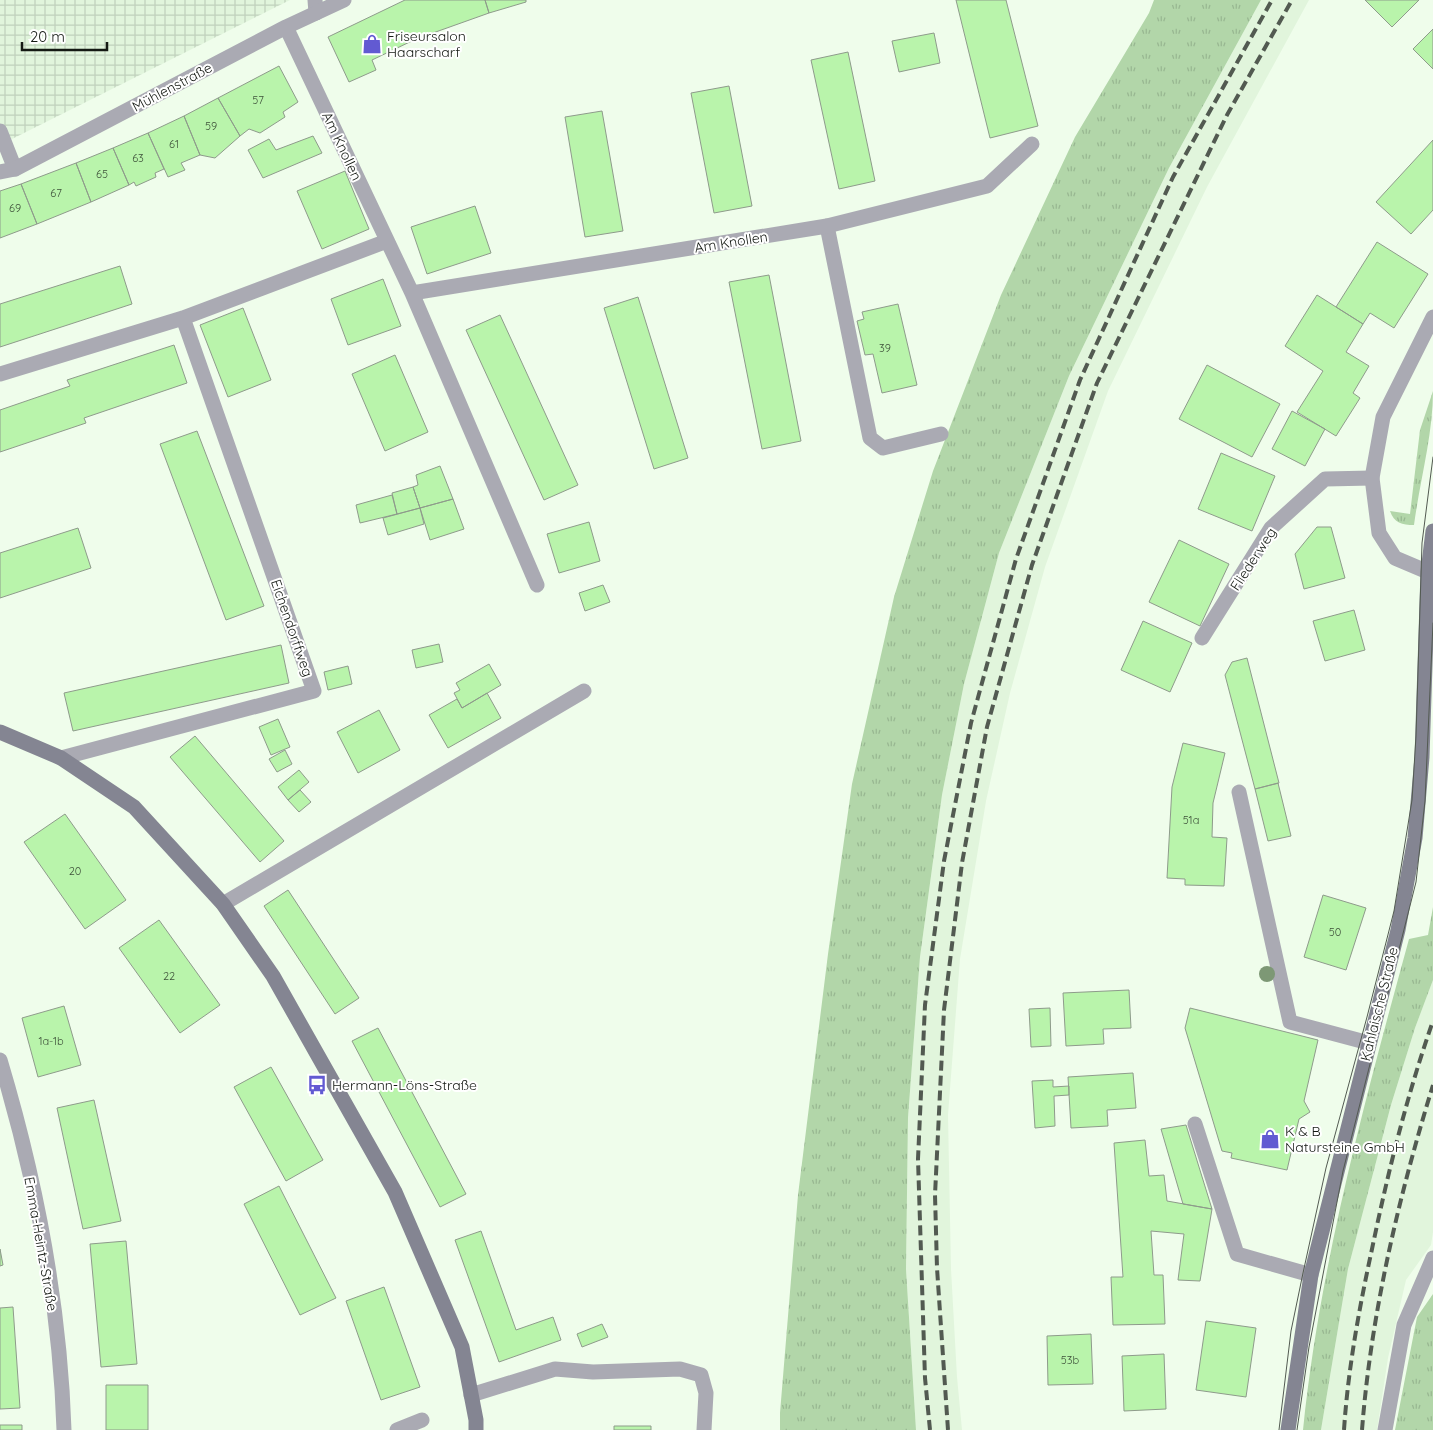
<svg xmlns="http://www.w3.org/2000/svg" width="1433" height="1430" viewBox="0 0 1433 1430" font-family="Quicksand,sans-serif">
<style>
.built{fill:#e1f5dc}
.industrial{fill:url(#industrial-grid)}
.grass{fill:url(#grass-tufts)}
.building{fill:#b9f4ab;stroke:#8e9b8b}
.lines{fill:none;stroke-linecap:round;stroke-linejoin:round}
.lane{stroke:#aaaab3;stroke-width:15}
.street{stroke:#aaaab3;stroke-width:15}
.secondary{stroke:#848592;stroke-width:15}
.tram{stroke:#525a51;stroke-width:1}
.rail{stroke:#525a51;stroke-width:4;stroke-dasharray:10 5;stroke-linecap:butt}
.tree{fill:#7d9875}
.labels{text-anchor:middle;stroke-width:4;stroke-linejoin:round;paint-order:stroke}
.number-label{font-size:11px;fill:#3d5039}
.poi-label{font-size:14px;fill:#141913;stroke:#fff;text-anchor:start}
.street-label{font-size:14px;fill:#141913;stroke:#fff}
</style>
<defs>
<pattern id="industrial-grid" width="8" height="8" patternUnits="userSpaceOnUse" patternTransform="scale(1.25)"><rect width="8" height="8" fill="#e1f5dc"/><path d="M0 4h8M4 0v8" fill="none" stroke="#c0d1bc"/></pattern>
<pattern id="grass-tufts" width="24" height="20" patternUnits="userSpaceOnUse" patternTransform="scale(1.25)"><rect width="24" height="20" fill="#b2d6a9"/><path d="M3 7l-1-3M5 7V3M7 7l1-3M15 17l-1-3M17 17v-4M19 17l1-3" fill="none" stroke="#98b791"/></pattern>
</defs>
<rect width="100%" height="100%" fill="#effdeb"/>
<path class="built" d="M1261 0H1309L1207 187 1108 391 1045 567 1010 693 986 801 960 959 948 1115 951 1269 957 1377 962 1430H916L906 1269 908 1118 920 957 942 795 964 684 999 553 1069 376 1169 168Z
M1433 980V1232L1431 1245 1406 1280 1388 1358 1377 1430H1321L1348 1269 1391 1105 1415 1028Z"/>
<path class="industrial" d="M0 0H290L0 145Z"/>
<path class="grass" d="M1154 0H1261L1169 168 1069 376 999 553 964 684 942 795 920 957 908 1118 906 1269 916 1430H780V1413L798 1195 828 954 852 784 894 597 933 471 1001 295 1075 137 1149 13Z
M1433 391C1433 435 1420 480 1414 525 1402 525 1394 523 1390 511L1410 514 1420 430Z
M1433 907V980L1415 1028 1391 1105 1348 1269 1321 1430H1303C1320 1263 1365 1100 1409 939L1428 935Z
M1433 1294V1430H1395L1417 1317Z"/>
<path class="building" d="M405 0H485L489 13 416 39 372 60 376 70 349 82 328 37Z
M485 0H526V2L489 13Z
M956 0H1006L1038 126 990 138Z
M1365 0H1419L1392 27Z
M1433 29V69L1413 49Z
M934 33 940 63 899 72 892 41Z
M848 52 875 181 839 189 811 60Z
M279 66 298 102 283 112 285 117 260 133 249 129 240 136 218 98Z
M729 86 752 206 714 213 691 93Z
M218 98 240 136 215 158 200 155 184 116Z
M602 111 623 231 585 237 565 117Z
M184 116 200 155 181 163 185 170 168 177 148 133Z
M148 133 164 169 155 173 156 177 136 186 134 182 129 185 113 148Z
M313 136 322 153 263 178 248 150 269 139 276 150Z
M1433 140V210L1411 234 1376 202Z
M113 148 129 185 91 202 76 163Z
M76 163 91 202 37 224 21 184Z
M345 171 369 229 322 249 297 191Z
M21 184 37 224 0 238V191Z
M475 206 491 253 427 274 411 227Z
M1377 242 1428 274 1394 328 1370 313 1363 324 1336 307Z
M120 266 132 304 0 347V304Z
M769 275 801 441 762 449 729 282Z
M383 279 401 326 348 345 331 299Z
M1317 295 1363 324 1346 352 1369 366 1353 393 1360 398 1336 436 1297 412 1323 371 1285 346Z
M638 297 688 458 654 469 604 308Z
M898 304 917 385 882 393 873 354 865 355 857 321 864 319 862 312Z
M243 308 271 380 228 397 200 325Z
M500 315 578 485 544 500 466 330Z
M174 345 187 383 84 418 86 423 0 452V410L70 386 67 380Z
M395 355 428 432 385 451 352 374Z
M1207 365 1280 404 1252 457 1179 419Z
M1292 411 1325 429 1305 466 1272 449Z
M197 431 264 606 226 620 160 444Z
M1221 453 1275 476 1252 531 1198 509Z
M440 466 453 499 420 508 413 487 418 485 416 475Z
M413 487 420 508 397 514 392 493Z
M392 495 397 514 360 523 356 505Z
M453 499 464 529 430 540 420 508Z
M420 508 424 524 388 535 383 518Z
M589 522 600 561 559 573 547 534Z
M1317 527H1331L1345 578 1304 589 1295 554Z
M78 528 91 568 0 598V553Z
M1179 540 1229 564 1200 626 1149 602Z
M603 585 610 602 585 611 579 593Z
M1354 610 1365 650 1325 661 1313 621Z
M1143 621 1192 643 1170 692 1121 670Z
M439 644 443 662 416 668 412 650Z
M281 645 289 683 73 731 64 693Z
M1247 658 1279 783 1255 789 1225 675 1232 662Z
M489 664 501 685 462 708 454 693 460 690 456 683Z
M348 666 352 684 328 690 324 672Z
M487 693 501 718 448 748 429 715 457 699 462 708Z
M379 710 400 750 358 773 337 732Z
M278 719 290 747 271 755 259 727Z
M195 736 284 841 260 862 170 757Z
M1183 743 1225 753 1213 803 1212 837 1227 838 1224 886 1185 885V879L1167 878 1172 787Z
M285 750 292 764 277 772 269 759Z
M299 770 309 782 288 800 278 787Z
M1278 783 1291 836 1268 841 1255 789Z
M300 790 311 802 299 812 288 800Z
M65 814 126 900 85 929 24 842Z
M288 890 359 998 335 1014 264 906Z
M1323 895 1366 908 1346 970 1304 957Z
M159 920 220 1005 180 1033 119 948Z
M1129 990 1131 1028 1103 1029 1104 1044 1066 1046 1063 993Z
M64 1006 81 1065 38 1077 22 1018Z
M1050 1008 1051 1046 1031 1047 1029 1009Z
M1190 1008 1318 1040 1304 1101 1310 1112 1299 1119 1287 1170 1231 1158 1232 1153 1222 1151 1185 1028Z
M378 1028 466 1194 440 1207 352 1041Z
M271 1067 323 1160 286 1181 234 1087Z
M1133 1073 1136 1108 1107 1110 1108 1126 1071 1128 1068 1077Z
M1053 1080V1087L1069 1086V1095L1054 1096 1055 1126 1035 1128 1032 1081Z
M94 1100 121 1221 83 1229 57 1108Z
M1186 1125 1212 1209 1183 1204 1161 1129Z
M1145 1140 1149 1176 1164 1175 1167 1201 1212 1209 1200 1281 1178 1280 1184 1234 1151 1231 1154 1275H1163L1165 1324 1113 1325 1111 1277H1123L1114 1143Z
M279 1186 336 1298 300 1315 244 1204Z
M481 1231 516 1330 553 1317 561 1340 499 1362 455 1240Z
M126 1241 137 1364 101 1367 90 1244Z
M0 1249 3 1265 0 1266Z
M384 1287 420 1387 381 1400 346 1301Z
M13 1307 20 1408 0 1409V1308Z
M1206 1321 1256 1328 1246 1397 1196 1390Z
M602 1324 608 1337 582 1347 577 1334Z
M1091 1334 1093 1384 1048 1385 1047 1336Z
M1164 1354 1166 1409 1124 1411 1122 1356Z
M106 1385H148V1430H106Z
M0 1425H22V1430H0Z
M614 1426H651V1430H614Z"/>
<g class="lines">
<path class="lane" d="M315 0 316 13
M0 131 15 169
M827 226 870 438 883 448 941 434
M1202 638 1271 528 1325 479 1372 478
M1239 792 1290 1022 1369 1043
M1195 1124 1237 1254 1311 1275
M1385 1430 1404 1325 1433 1258"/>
<path class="street" d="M286 27 412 293 537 585
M0 172 15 169 286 27 344 0
M412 293 827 226 987 186 1032 144
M0 374 183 318 387 241
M1428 572 1395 558 1379 533 1372 478 1383 417 1433 317
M61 758 314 691 183 318
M223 904 584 691
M0 1060C36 1180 60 1305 64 1430
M471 1395 555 1369 593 1372 680 1369 701 1375 706 1393 704 1430
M397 1430 422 1420"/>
<path class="secondary" d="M0 732 61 758 134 807 223 904 273 976 395 1192 462 1347 476 1420V1430
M1288 1430 1311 1275 1398 930 1415 838 1422 757 1428 572 1433 531"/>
<path class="tram" d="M1279 1430 1291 1331 1303 1273 1326 1168 1367 1017 1394 911 1412 800 1416 736 1422 543 1433 457
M1297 1430 1309 1347 1343 1171 1416 882 1425 801 1433 623"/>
<path class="rail" d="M930 1430 925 1378 918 1159 925 1005 944 861 971 723 1016 559 1080 380 1173 177 1272 0
M948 1430 937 1268 935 1195 944 1010 962 863 987 727 1032 565 1097 383 1227 115 1292 0
M1344 1430C1348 1369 1359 1309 1372 1249 1388 1172 1407 1095 1433 1021
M1362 1430C1371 1313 1399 1196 1433 1085"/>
</g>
<circle class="tree" cx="1267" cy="974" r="8"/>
<defs>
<symbol id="shop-bare" viewBox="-9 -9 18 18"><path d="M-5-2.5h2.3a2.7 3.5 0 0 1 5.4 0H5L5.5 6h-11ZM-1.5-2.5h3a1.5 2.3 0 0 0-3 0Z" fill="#625ad2" stroke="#fff" stroke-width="2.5" paint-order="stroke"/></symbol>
<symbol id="bus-bare" viewBox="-9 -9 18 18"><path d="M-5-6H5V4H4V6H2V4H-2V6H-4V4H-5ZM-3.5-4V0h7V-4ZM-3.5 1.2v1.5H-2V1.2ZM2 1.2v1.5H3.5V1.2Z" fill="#625ad2" stroke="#fff" stroke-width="2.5" paint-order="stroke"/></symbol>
</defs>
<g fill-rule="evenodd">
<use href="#shop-bare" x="358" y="30" width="28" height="28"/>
<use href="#bus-bare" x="303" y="1071" width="28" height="28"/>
<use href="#shop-bare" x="1256" y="1125" width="28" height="28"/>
</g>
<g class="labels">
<g class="number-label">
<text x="258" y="104">57</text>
<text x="211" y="130">59</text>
<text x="174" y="148">61</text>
<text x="138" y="162">63</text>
<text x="102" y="178">65</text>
<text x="56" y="197">67</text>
<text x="15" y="212">69</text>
<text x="885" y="352">39</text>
<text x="1191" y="824">51a</text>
<text x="75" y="875">20</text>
<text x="1335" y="936">50</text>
<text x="169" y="980">22</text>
<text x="51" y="1045">1a-1b</text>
<text x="1070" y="1364">53b</text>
</g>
<g class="poi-label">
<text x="387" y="41">Friseursalon<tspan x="387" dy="16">Haarscharf</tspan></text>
<text x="332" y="1090">Hermann-Löns-Straße</text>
<text x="1285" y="1136">K &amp; B<tspan x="1285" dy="16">Natursteine GmbH</tspan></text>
</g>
<g class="street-label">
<text transform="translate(172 87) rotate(-28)" y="5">Mühlenstraße</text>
<text transform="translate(342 146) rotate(65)" y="5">Am Knollen</text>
<text transform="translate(731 242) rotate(-9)" y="5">Am Knollen</text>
<text transform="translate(1253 559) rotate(-57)" y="5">Fliederweg</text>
<text transform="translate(292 628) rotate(71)" y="5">Eichendorffweg</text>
<text transform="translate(1379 1004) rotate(-76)" y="5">Kahlaische Straße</text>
<text transform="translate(41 1244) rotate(80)" y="5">Emma-Heintz-Straße</text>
</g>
</g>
<path d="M22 42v8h85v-8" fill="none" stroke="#141913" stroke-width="2.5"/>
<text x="30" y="42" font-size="15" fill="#141913" stroke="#ffffff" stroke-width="4" paint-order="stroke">20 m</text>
</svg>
